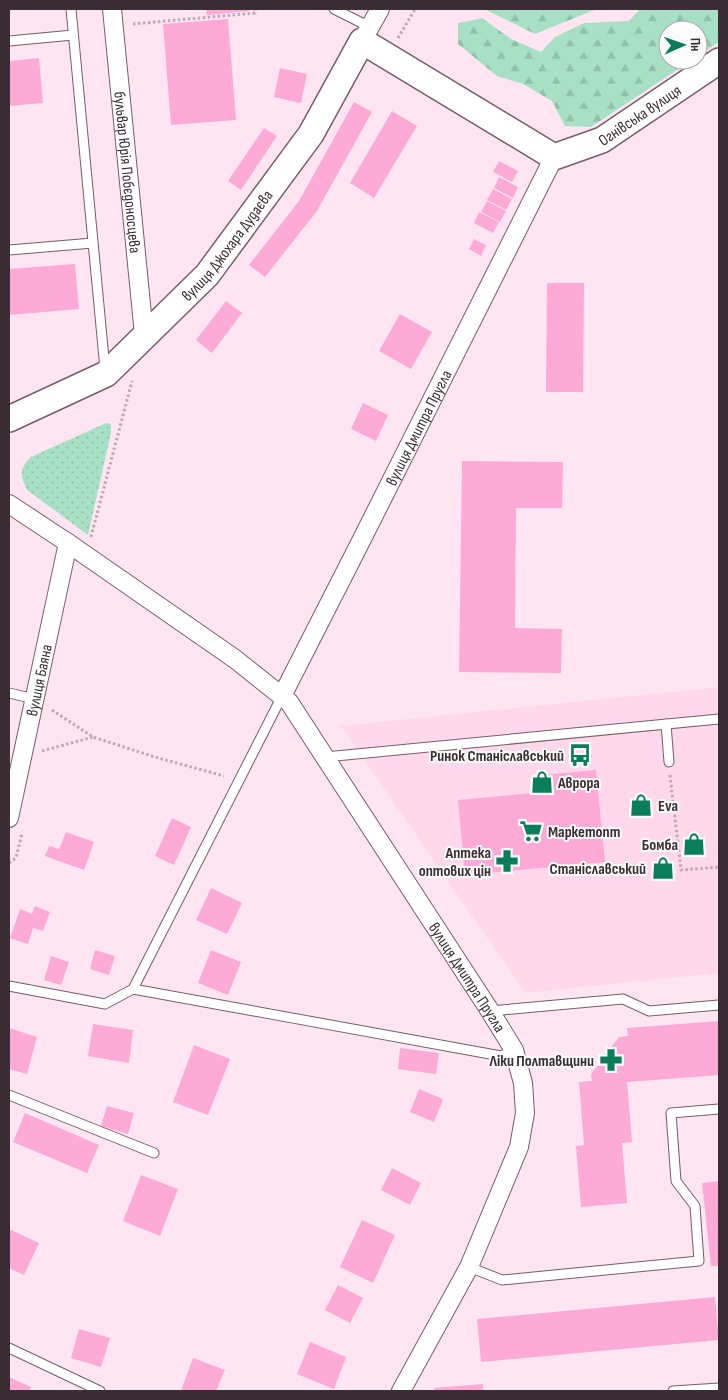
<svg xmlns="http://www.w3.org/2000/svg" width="728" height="1400" viewBox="0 0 728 1400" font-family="'Sofia Sans Condensed',sans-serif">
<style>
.built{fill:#ffd8eb}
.grass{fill:url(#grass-dots)}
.forest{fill:url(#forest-firs)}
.building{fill:#fdaad6}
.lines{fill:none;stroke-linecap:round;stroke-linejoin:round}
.lane-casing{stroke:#775d6a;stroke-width:11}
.street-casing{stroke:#775d6a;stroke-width:20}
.secondary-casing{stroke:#775d6a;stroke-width:28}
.path{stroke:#bfa9b4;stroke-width:3;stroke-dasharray:2.5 2.5;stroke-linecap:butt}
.lane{stroke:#fff;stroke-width:9}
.street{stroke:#fff;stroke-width:18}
.secondary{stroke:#fff;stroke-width:25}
.labels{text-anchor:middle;stroke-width:4;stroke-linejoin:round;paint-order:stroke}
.street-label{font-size:16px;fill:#3a2e34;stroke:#fbfbfb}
.poi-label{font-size:16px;font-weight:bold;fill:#3a2e34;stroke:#fbfbfb;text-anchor:end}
</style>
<defs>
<pattern id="grass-dots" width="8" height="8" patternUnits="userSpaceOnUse" patternTransform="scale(1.25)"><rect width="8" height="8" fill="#a8e0c6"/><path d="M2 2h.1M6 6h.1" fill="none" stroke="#91c0ab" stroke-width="1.8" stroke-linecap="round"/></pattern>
<pattern id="forest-firs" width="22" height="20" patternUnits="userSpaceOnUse" patternTransform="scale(1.25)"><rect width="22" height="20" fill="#a8e0c6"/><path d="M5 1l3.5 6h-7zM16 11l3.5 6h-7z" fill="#91c0ab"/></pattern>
</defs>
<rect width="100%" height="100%" fill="#ffe5f2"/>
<path class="built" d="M719 687V973L525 993 341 726Z"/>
<path class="grass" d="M106 423 111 424V433L88 535 27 490C20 476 19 468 31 457Z"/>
<path class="forest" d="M484 9H597L535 34Z
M640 9H719V42L698 56V30H668V60H692L591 127 565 126 552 101 523 84 497 76 458 44V23L482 18 511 39 541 52 555 37 584 23 629 21Z"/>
<path class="building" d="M206 9H248L249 11 207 15Z
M228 19 236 120 171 125 163 24Z
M39 58 43 103 9 106V61Z
M280 68 307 74 301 103 274 97Z
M354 102 372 112 317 211 265 277 249 265 299 201Z
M392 111 417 126 374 198 350 183Z
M264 128 277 136 241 190 228 181Z
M499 161 518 171 512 182 493 172Z
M499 177 518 187 513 198 494 188Z
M493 189 512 199 506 210 487 200Z
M487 201 506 211 500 222 481 212Z
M479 212 499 222 493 233 474 223Z
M474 239 486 245 481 256 469 249Z
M75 264 79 309 9 315V269Z
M547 283H584L583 392H546Z
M226 301 242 313 212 353 196 340Z
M400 314 432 332 411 369 379 351Z
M363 403 388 415 376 441 351 429Z
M462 461 563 462 562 508H516L515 628 562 629 561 673 459 672Z
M596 770 605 862 465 875 458 800 533 793 532 776Z
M172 818 191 827 174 865 155 856Z
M66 832 94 842 84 870 45 856 49 846 59 849Z
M211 888 242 903 227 934 196 920Z
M35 906 50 912 43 931 33 928 28 944 10 938 20 909 32 914Z
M95 950 115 956 109 975 90 969Z
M211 950 241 962 228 995 198 983Z
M51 956 69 962 61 985 44 980Z
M719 1021V1075L627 1082 632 1142 622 1143 627 1203 581 1207 576 1146 584 1145 579 1082 592 1081 591 1074 619 1037 628 1036 627 1028Z
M93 1024 133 1030 129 1063 88 1056Z
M9 1028 37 1037 27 1074 9 1069Z
M194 1045 230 1059 208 1115 173 1102Z
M400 1048 439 1053 436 1074 398 1069Z
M419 1089 443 1099 434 1122 410 1112Z
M107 1106 134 1113 128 1134 101 1126Z
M25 1113 99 1145 87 1173 13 1142Z
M392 1168 421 1183 410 1205 381 1190Z
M141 1175 178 1189 160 1236 123 1221Z
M719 1181V1266H711L702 1183Z
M362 1220 395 1235 373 1283 340 1267Z
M9 1229 39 1243 24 1275 9 1268Z
M338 1285 363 1298 350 1323 325 1310Z
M715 1297 719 1340 481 1362 477 1319Z
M79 1329 110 1338 101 1367 71 1358Z
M310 1342 346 1357 334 1389 297 1374Z
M193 1358 225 1370 216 1391H181Z
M9 1377 31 1387 29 1391H9Z
M483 1384V1391H435L434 1388Z"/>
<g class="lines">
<defs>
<path id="lane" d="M71 9 105 369
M334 9 370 27
M9 41 73 35
M9 250 93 243
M9 693 35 699
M666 724 669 762
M325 757 719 719
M9 986 105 1004 133 989 501 1056 514 1050
M133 989 282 696
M490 1011 623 999 649 1011 719 1005
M9 1095 154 1153
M469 1267 502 1280 699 1261 695 1206 676 1181 671 1113 719 1109
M9 1348 100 1391
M673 1391 719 1388"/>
<g id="street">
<path id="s1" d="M112 9 144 335"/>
<path d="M362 41 380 9"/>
<path id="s2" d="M9 504 68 543 235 659 289 702 490 1011 514 1050 523 1083 525 1113 519 1147 469 1267 401 1391"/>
<path id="s3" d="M282 696 359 545 554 157"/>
<path id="s4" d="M9 818 68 543"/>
</g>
<g id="secondary">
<path id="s5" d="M9 419 106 374 207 275 311 134 362 41 554 157 602 140 719 61"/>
</g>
</defs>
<use href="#lane" class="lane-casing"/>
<use href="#street" class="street-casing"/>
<use href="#secondary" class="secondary-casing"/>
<path class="path" d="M133 24 255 13V9
M398 38 415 9
M91 537 132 381
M52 710 93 737 155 757 224 776
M42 751 93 737
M670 775 681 870 719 867
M9 863 16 858 22 833"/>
<use href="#lane" class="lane"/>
<use href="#street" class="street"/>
<use href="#secondary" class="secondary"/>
</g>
<defs>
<symbol id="bus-bare" viewBox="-9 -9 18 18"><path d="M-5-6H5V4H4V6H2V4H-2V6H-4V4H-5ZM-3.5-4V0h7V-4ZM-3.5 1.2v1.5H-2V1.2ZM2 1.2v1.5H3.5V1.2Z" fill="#0a7e5b" stroke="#fbfbfb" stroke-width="2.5" paint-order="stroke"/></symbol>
<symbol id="shop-bare" viewBox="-9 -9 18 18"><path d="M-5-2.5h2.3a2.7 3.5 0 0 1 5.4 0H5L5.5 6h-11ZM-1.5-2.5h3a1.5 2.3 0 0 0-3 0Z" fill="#0a7e5b" stroke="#fbfbfb" stroke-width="2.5" paint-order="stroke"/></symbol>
<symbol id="supermarket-bare" viewBox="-9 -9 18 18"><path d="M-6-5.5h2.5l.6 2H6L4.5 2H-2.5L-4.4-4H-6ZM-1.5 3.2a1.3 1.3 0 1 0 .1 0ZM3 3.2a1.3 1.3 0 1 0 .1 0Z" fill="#0a7e5b" stroke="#fbfbfb" stroke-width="2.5" paint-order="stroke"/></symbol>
<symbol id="pharmacy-bare" viewBox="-9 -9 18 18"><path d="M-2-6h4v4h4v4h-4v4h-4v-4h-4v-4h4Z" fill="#0a7e5b" stroke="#fbfbfb" stroke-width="2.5" paint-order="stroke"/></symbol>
</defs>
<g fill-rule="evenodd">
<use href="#bus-bare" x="564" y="739" width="32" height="32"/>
<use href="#shop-bare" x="526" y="766" width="32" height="32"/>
<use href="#shop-bare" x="625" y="789" width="32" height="32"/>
<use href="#supermarket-bare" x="515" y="815" width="32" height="32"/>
<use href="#shop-bare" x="678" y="828" width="32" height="32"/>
<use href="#pharmacy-bare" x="491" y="845" width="32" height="32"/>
<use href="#shop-bare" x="647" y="852" width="32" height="32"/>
<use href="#pharmacy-bare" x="595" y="1044" width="32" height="32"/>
</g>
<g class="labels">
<g class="street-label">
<text dy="6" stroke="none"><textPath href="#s5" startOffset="850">Огнівська вулиця</textPath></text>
<text dy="6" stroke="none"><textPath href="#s1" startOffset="164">бульвар Юрія Побєдоносцева</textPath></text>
<text dy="6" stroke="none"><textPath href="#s5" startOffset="284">вулиця Джохара Дудаєва</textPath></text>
<text dy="6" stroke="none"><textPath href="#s3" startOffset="301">вулиця Дмитра Пругла</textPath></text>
<text dy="6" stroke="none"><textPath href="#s4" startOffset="141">вулиця Баяна</textPath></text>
<text dy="6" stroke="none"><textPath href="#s2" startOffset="671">вулиця Дмитра Пругла</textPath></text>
</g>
<g class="poi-label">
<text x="564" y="761">Ринок Станіславський</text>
<text x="558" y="788" text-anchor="start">Аврора</text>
<text x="658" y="811" text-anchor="start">Eva</text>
<text x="548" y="837" text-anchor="start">Маркетопт</text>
<text x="678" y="850">Бомба</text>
<text x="491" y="858">Аптека<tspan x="491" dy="18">оптових цін</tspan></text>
<text x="646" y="874">Станіславський</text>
<text x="594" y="1066">Ліки Полтавщини</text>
</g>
</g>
<rect width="728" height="1400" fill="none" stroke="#3a2e34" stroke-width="20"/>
<g transform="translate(683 45) rotate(88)"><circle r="24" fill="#fbfbfb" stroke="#aea9ab"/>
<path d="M0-4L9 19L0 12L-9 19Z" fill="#0a7e5b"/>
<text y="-8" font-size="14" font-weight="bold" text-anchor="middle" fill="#3a2e34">Пн</text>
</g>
</svg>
